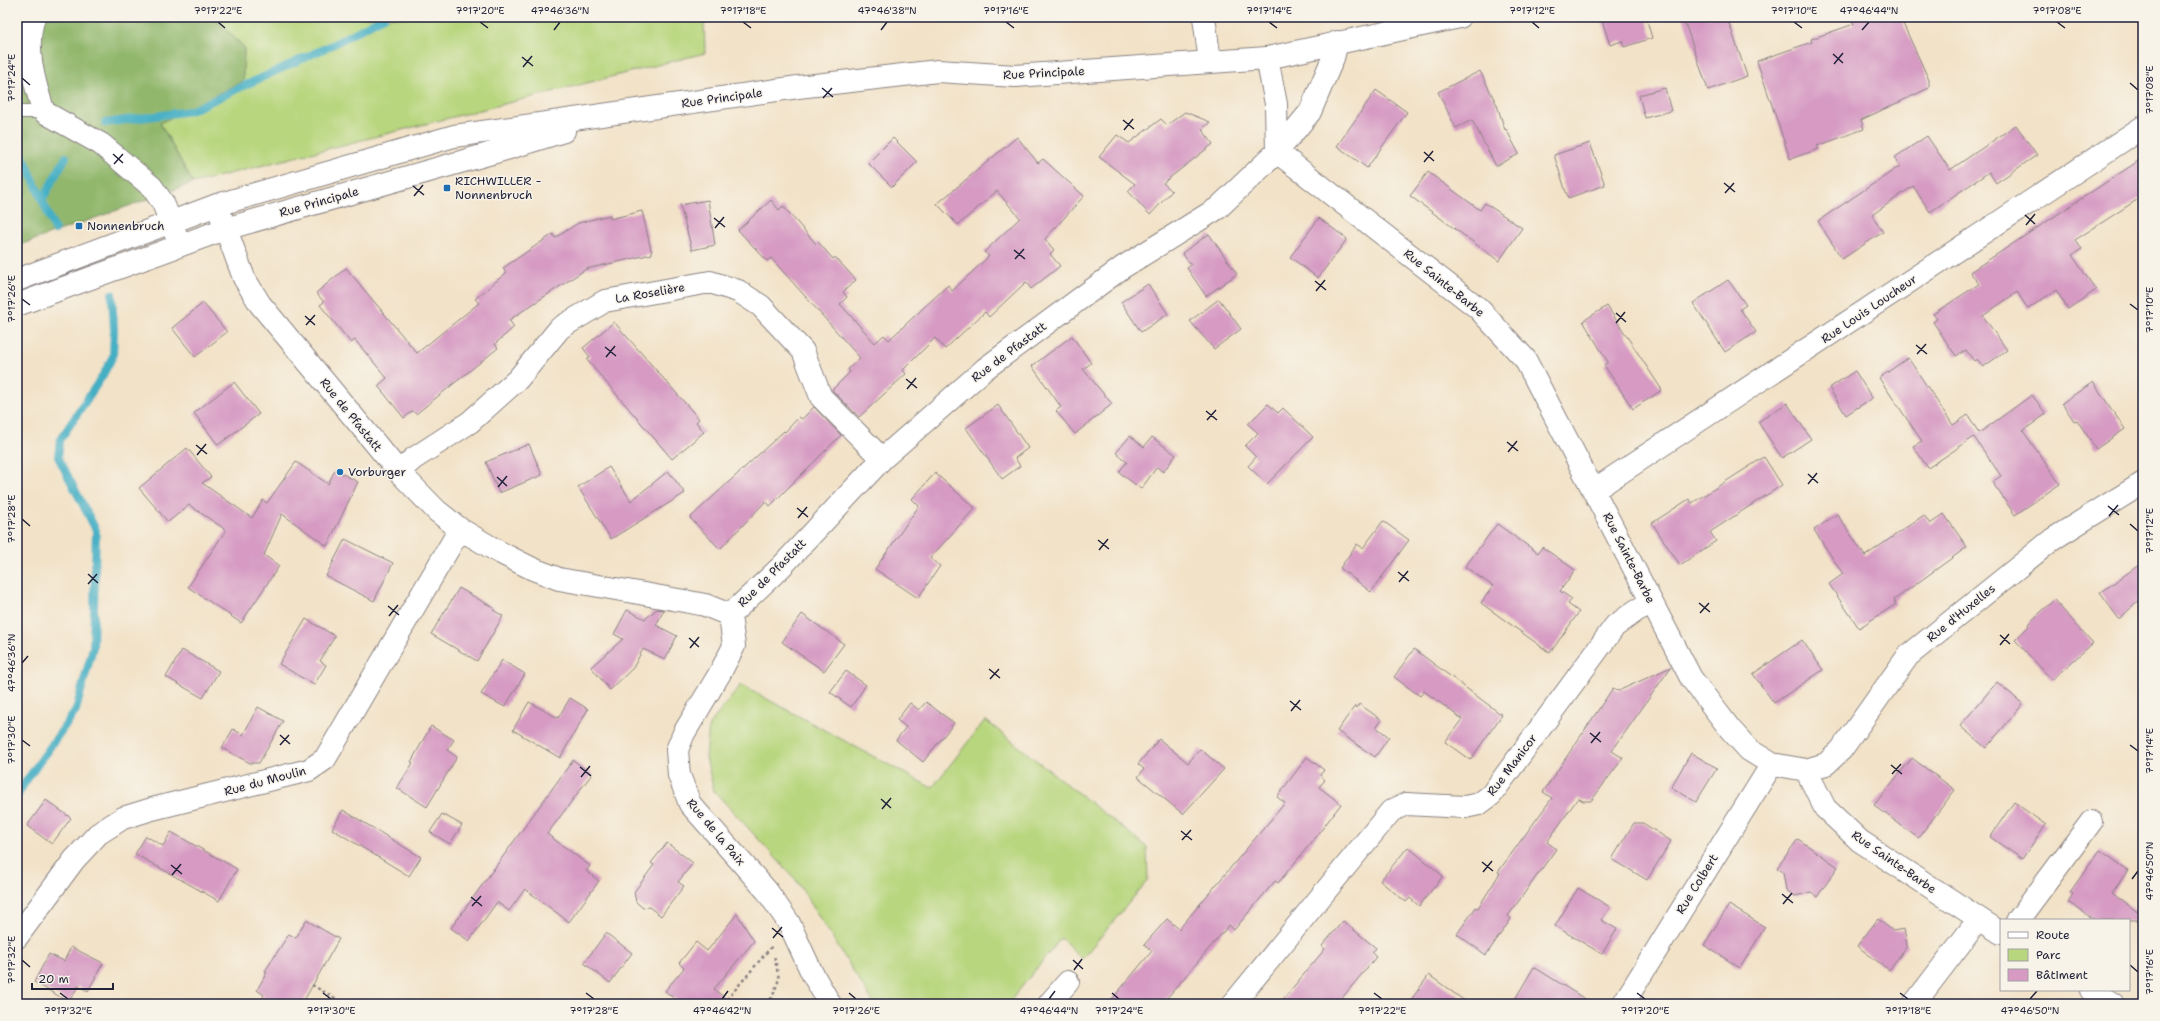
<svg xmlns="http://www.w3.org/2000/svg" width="2160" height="1021" viewBox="0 0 2160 1021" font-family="'Shantell Sans',sans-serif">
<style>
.green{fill:#b7d67d;stroke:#6c7c5c}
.forest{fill:#91b76c;stroke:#5a6c54}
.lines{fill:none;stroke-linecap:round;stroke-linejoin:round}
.stream{stroke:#45afc4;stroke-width:8}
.building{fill:#d69ac3}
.lane-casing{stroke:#8a8281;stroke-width:14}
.street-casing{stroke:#8a8281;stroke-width:24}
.secondary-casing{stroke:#8a8281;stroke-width:24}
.path{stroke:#8a8281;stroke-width:2.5;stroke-dasharray:3 3;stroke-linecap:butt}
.lane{stroke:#fff;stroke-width:12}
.street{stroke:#fff;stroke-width:22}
.secondary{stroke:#fff;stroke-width:22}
.ticks{fill:none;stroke:#22223b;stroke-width:1.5}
.poi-dot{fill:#1f6fb2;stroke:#f7f3e8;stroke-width:1.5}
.labels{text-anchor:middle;stroke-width:3;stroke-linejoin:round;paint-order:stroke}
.street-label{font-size:12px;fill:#22223b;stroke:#f7f3e8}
.poi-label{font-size:12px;fill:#22223b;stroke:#f7f3e8;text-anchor:start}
.neatline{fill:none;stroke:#22223b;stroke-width:1.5}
.ticks-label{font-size:10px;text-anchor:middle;fill:#22223b}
</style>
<rect width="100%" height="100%" fill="#f7f3e8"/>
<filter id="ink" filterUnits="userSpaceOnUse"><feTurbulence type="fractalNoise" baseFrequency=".025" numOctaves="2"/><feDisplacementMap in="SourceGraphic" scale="8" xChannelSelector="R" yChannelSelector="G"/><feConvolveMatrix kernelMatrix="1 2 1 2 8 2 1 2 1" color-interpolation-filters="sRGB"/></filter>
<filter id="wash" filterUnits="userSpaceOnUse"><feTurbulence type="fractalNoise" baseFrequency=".012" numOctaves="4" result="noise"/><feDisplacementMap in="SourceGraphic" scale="16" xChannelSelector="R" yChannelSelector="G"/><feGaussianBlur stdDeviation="0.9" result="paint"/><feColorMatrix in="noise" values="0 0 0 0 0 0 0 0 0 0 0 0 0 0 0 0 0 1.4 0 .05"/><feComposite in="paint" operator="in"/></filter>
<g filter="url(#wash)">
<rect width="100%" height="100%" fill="#f2e2c7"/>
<path class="green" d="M213 17H675L678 20 704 17 705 53 193 183 160 123 243 81 244 47Z
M741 685 932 788 985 720 1147 847 1148 880 1082 959 1061 938 1008 1004H874L796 880 714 791 706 758 709 725Z"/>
<path class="forest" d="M42 17H213L244 47 243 81 160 123 193 183 17 246V18L39 21Z"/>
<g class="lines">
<path class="stream" d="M105 123 190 111 332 45 384 17
M17 148 25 160 55 230
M42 200 66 157
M17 797 24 784 76 710 93 647 96 530 58 457 60 440 103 375 113 356 114 330 112 294"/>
</g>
<g id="blocks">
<path class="building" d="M1601 17H1646L1652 38 1624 47 1622 41 1610 45Z
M1683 17H1727L1747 76 1708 90Z
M1850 17H1900L1929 80V88L1861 120 1864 129 1817 146 1819 149 1790 159 1757 61 1812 42 1811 39 1854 24Z
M1480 71 1497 105 1505 130 1506 129 1519 154 1496 166 1472 120 1456 128 1438 92Z
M1665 88 1671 111 1645 118 1639 95Z
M1376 90 1407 112 1367 168 1337 146Z
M1185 112 1210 122 1202 129 1213 144 1163 183 1172 191 1150 215 1128 191 1135 184 1099 157 1117 135 1129 143 1161 119 1167 125Z
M2016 125 2037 155 1996 183 1989 172 1930 212 1913 186 1872 215 1883 232 1842 259 1818 221 1900 166 1894 158 1927 136 1950 170Z
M1017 137 1038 163 1043 159 1084 196 1045 239 1054 250 1050 254 1060 266 1031 289 1026 282 989 317 985 312 945 349 935 338 903 370 906 374 859 417 832 390 850 372 848 369 860 358 771 258 767 261 738 230 771 200 779 210 783 206 816 244 818 242 833 259 835 257 856 280 843 292 847 297 840 304 875 343 884 335 889 340 948 285 952 291 989 256 984 252 1020 218 997 191 958 225 937 204Z
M893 138 917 162 892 187 868 163Z
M1590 143 1605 185 1568 198 1554 155Z
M2143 158V196L2075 240 2082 249 2072 255 2096 290 2068 309 2056 290 2028 309 2017 292 1983 316 2007 350 1983 367 1977 359 1974 361 1966 350 1956 356 1933 322 1937 319 1933 314 1979 284 1970 272Z
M1428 172 1480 210 1485 203 1522 228 1499 261 1410 196Z
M708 200 715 245 692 250 680 205Z
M642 211 652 254 586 269 509 320 514 327 495 344 498 348 416 414 413 411 404 418 378 386 387 378 355 340 351 343 320 305 324 302 316 293 346 268 417 353 479 303 475 299 506 273 503 268 553 234 555 238 578 223 610 215V219Z
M1319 218 1347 239 1318 278 1290 257Z
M1209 234 1237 274 1206 296 1187 268 1191 265 1182 253Z
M1728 280 1746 305 1740 309 1756 332 1725 352 1693 303Z
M1148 284 1168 314 1141 332 1121 302Z
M1219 299 1241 329 1214 349 1190 321Z
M203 303 227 332 195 357 172 328Z
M1607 306 1662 390 1633 409 1604 365 1608 362 1583 321Z
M614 322 699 419 696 422 704 432 672 459 587 360 590 357 583 348Z
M1072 336 1091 363 1083 369 1112 404 1075 434 1056 411 1061 407 1032 366Z
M1908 358 1953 425 1968 415 1979 433 2032 395 2046 414 2023 431 2060 484 2015 515 1992 482 2001 476 1974 437 1928 468 1913 446 1922 441 1879 378Z
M1855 371 1872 398 1846 415 1829 388Z
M234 382 259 414 218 445 194 413Z
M2093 382 2125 429 2096 449 2077 420 2074 421 2062 403Z
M1787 403 1811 439 1782 458 1758 422Z
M1268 404 1278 413 1283 408 1313 437 1267 484 1248 466 1256 457 1245 446 1258 433 1248 424Z
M998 405 1028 448 1015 458 1020 466 1002 479 966 428Z
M814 407 841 435 770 506 766 501 720 549 690 518 784 431 785 432 799 417 802 419Z
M1130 436 1144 447 1152 437 1176 455 1163 472 1157 467 1141 489 1119 472 1127 462 1116 453Z
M529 444 542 475 499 493 486 462Z
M187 448 211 477 202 483 252 518 263 500 267 503 296 462 328 484 335 470 358 482 327 546 282 514 264 555 279 566 241 623 188 587 226 530 189 505 168 522 139 488Z
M1764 457 1782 485 1710 532 1716 541 1680 565 1652 523 1689 499 1692 503Z
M609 467 631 501 668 471 685 493 611 539 578 487Z
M935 473 975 508 930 558 940 566 918 598 875 569 919 506 912 499Z
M1837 514 1865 556 1924 515 1930 524 1944 514 1967 547 1894 600 1896 604 1859 628 1829 584 1843 574 1814 530Z
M1383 521 1409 540 1371 592 1340 568 1357 544 1363 548Z
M1497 524 1538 553 1542 547 1575 570 1560 591 1572 599 1568 604 1579 612 1550 653 1481 603 1493 586 1465 567Z
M345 539 393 563 374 601 326 576Z
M2143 562V597L2119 619 2100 593Z
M459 588 494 608 493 610 503 616 477 661 431 634Z
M2054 600 2093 643 2052 680 2015 640 2029 626 2028 624Z
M657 609 664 610 656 625 677 636 665 659 643 649 633 668 610 690 591 667 623 639 614 634 627 610 645 619Z
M802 614 844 644 824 671 782 642Z
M306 619 335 636 320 661 326 665 314 685 279 664Z
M1802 640 1823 670 1774 703 1753 674Z
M1414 649 1502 715 1470 760 1445 742 1462 719 1424 691 1420 696 1394 677Z
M182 650 219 671 203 698 166 677Z
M502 660 525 674 505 707 481 694Z
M1671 667 1612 751 1623 758 1591 801H1583L1578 798 1547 842 1556 849 1508 916 1511 919 1486 955 1457 934 1476 907 1478 908 1500 873 1498 872 1552 798 1543 792 1613 688 1618 691Z
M846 671 866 685 851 707 830 692Z
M1997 682 2023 704 1986 748 1960 726Z
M570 698 588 709 560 758 513 730 529 702 558 718Z
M926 702 954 723 923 762 896 740 906 727 897 720 910 703 919 710Z
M1359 704 1382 720 1376 727 1389 737 1375 757 1337 731 1355 706 1357 708Z
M258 707 283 721 259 763H250L222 748 233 729 243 735Z
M431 726 454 740 447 750 457 757 427 807 397 788 413 763 411 762Z
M1159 739 1188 763 1200 749 1224 769 1183 814 1138 777 1144 769 1138 764Z
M1691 753 1717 768 1696 802 1671 787Z
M1307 757 1324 770 1320 775 1325 780 1319 787 1341 804 1316 837 1278 883 1275 881 1234 930 1229 925 1162 1004H1108L1152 951 1144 945 1167 919 1179 929 1285 803 1277 797Z
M1912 758 1955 790 1918 838 1874 805Z
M573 760 592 774 547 834 590 866 586 871 599 881 569 922 525 889 509 911 497 902 469 941 451 928Z
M46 800 71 818 52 844 27 826Z
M2014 802 2046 825 2022 859 1990 837Z
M343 810 421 857 409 876 332 829Z
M442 814 462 825 450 844 430 832Z
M1634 823H1643L1671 841 1647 880 1612 859Z
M171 832 237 869 219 901 135 854 146 836 163 846Z
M1798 839 1838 867 1817 897 1811 892 1795 896 1786 890 1783 872 1777 868Z
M667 843 693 863 678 882 684 886 661 916 649 907 643 908 636 902 634 892 654 865 651 863Z
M1408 847 1443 876 1419 906 1410 898 1406 902 1380 881Z
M2100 850 2128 870 2112 893 2143 916V920H2095L2068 902 2073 894 2070 892Z
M1578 888 1610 907 1601 920 1617 929 1602 954 1555 926Z
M1729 905 1765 927 1740 968 1704 945Z
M737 914 754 941 714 989 732 1004H681L665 991 684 968 679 963 696 942 707 951Z
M1878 919 1893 931 1904 929 1907 946 1889 970 1857 946Z
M306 920 339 939 302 1004H259L264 995 257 990 267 972 265 971 289 934 296 938Z
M1343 921 1376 948 1372 953 1376 957 1337 1004H1279L1325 949 1322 946Z
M606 933 632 953 610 983 584 963Z
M71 947 103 963 88 991 78 986 69 1002 34 982 49 954 64 961Z
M1534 967 1545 974 1593 1004H1512Z
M1429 975 1469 1004H1408Z"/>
</g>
</g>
<g filter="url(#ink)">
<use href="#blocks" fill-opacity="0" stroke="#8a8281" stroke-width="1"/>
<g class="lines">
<defs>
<path id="lane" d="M17 112H44"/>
<path id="street" d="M34 17C24 47 34 83 44 112L101 144 152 187 163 203 180 245
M1204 17 1210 62
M1267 58 1276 104 1277 152 1310 112 1333 58 1337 42
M217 205 244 278 260 304 399 472 437 511 460 529 499 552 533 569 559 579 684 601 705 605 730 615
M399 472 413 459 470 422 518 379 560 328 605 301 710 282 738 291 761 306 803 351 821 397 882 459
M1594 490 2143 127
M730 615 781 567 882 459 986 368 1123 267 1218 208 1277 152 1478 308 1525 359 1691 678 1730 729 1749 750 1772 764 1806 770 1825 808 1860 841 2001 933
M730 615 734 646 720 673 684 733 677 750 679 775 690 804 767 891 789 923 812 973 830 1004
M1806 770 1826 764 1841 750 1908 656 2053 539 2143 483
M2018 920 2091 822
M17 937 74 860 98 834 123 818 152 809 309 770 325 759 460 529
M2091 990 2113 1004
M1049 1004 1068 982
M1233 1004 1391 811 1406 804 1465 807 1479 804 1491 795 1615 626 1637 610 1652 603
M1623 1004 1772 764
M1914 1004 1979 919"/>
<path id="secondary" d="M17 280 217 205 454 136 798 87 938 71 1015 76 1267 58 1460 17
M17 305 225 229 506 149 564 131"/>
</defs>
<use href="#lane" class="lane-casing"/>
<use href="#street" class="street-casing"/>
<use href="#secondary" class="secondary-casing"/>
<path class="path" d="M2136 17 2143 28
M312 985 340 1001
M723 1004 772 946
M759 1004 772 998 779 979 774 955"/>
<use href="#lane" class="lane"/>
<use href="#street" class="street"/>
<use href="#secondary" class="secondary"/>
</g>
</g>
<path class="ticks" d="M218 22 225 28M480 22 488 28M743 22 751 28M1006 22 1014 28M1269 22 1277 28M1532 22 1539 28M1794 22 1802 28M2057 22 2065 28M554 30 560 22M881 30 887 22M1862 30 1869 22M1833 54 1843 63M522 57 533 66M1834 64 1843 53M523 67 532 56M22 78 30 85M2130 83 2138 90M822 88 833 97M823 98 832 88M1123 120 1134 129M1124 130 1133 119M1424 152 1434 161M113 154 123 163M1424 162 1433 151M114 164 123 154M1724 183 1735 192M413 186 424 195M1725 193 1734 183M414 196 423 185M2025 215 2035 224M714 218 725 227M2026 225 2035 214M715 228 724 217M1014 250 1025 259M1015 259 1024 249M1315 281 1326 290M1316 291 1325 280M22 299 30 305M2130 304 2138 310M1616 313 1626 322M305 316 315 325M1616 323 1625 312M306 325 315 315M1916 345 1927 354M605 347 616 356M1917 354 1926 344M606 357 615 346M906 379 917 388M907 389 916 378M1206 411 1217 420M1207 420 1216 410M1507 442 1518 451M196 445 207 454M1508 452 1517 441M197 455 206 444M1808 474 1818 483M497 477 507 486M1808 484 1817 473M498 487 507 476M2108 506 2119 515M797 508 808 517M2109 516 2118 505M798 518 807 507M22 519 30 526M2130 524 2138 531M1098 540 1109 549M1099 550 1108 539M1398 572 1409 581M88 574 98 583M1399 582 1408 571M88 584 97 574M1699 603 1710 612M388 606 399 615M1700 613 1709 603M389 616 398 605M2000 635 2010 644M689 638 699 647M2000 645 2009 634M690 648 699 637M22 663 28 656M989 669 1000 678M990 679 999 669M1290 701 1301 710M1291 711 1300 700M1590 733 1601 742M280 735 290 744M22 740 30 746M1591 743 1600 732M280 745 289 735M2130 745 2138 751M1891 765 1902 774M580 767 591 776M1892 774 1901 764M581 777 590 766M881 799 891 808M882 809 891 798M1181 831 1192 840M1182 840 1191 830M1482 862 1493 871M171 865 182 874M1483 872 1492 861M172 875 181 864M2132 879 2138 871M1782 894 1793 903M471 897 482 906M1783 904 1792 893M472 906 481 896M772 928 783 937M773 938 782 927M22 960 30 967M1073 960 1083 969M2130 965 2138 972M1074 970 1082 959M60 993 68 999M323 993 331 999M586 993 594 999M849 993 856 999M1112 993 1119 999M1374 993 1382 999M1637 993 1645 999M1900 993 1908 999M722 999 728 991M1049 999 1055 991M2030 999 2037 991"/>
<g class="poi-dot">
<rect x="443" y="184" width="8" height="8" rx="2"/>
<rect x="75" y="222" width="8" height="8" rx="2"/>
<circle cx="340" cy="472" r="4"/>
</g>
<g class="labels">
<g class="street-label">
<text transform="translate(1044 73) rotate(-3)" y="4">Rue Principale</text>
<text transform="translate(722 98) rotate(-8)" y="4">Rue Principale</text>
<text transform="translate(319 202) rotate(-16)" y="4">Rue Principale</text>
<text transform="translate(1444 283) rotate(39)" y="4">Rue Sainte-Barbe</text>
<text transform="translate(650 293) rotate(-10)" y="4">La Roselière</text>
<text transform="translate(1869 309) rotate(-34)" y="4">Rue Louis Loucheur</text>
<text transform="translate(1009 352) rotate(-37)" y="4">Rue de Pfastatt</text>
<text transform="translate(351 415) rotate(51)" y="4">Rue de Pfastatt</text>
<text transform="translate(1629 558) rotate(63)" y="4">Rue Sainte-Barbe</text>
<text transform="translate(772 573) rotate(-45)" y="4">Rue de Pfastatt</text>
<text transform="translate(1961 613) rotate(-39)" y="4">Rue d'Huxelles</text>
<text transform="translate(1512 765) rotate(-53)" y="4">Rue Manicor</text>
<text transform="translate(265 781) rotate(-15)" y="4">Rue du Moulin</text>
<text transform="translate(716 832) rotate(50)" y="4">Rue de la Paix</text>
<text transform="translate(1894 862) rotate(35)" y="4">Rue Sainte-Barbe</text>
<text transform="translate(1697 884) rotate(-58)" y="4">Rue Colbert</text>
</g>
<g class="poi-label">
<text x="455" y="185">RICHWILLER -<tspan x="455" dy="14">Nonnenbruch</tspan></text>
<text x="87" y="230">Nonnenbruch</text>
<text x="348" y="476">Vorburger</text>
</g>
</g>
<rect width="2160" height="1021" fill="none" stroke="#f7f3e8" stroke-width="44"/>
<rect x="2000" y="919" width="130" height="72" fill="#f7f3e8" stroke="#a29fa3"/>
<rect x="2008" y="932" width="20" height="6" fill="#ffffff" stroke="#a29fa3"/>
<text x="2036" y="939" font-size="12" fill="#22223b">Route</text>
<rect x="2008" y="949" width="20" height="12" fill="#b7d67d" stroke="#a29fa3"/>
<text x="2036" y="959" font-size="12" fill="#22223b">Parc</text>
<rect x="2008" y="969" width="20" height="12" fill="#d69ac3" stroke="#a29fa3"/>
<text x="2036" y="979" font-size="12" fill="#22223b">Bâtiment</text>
<path d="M32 983v6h81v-6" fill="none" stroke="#22223b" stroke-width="2"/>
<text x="38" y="983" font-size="12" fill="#22223b" stroke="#f7f3e8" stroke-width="3" paint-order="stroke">20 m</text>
<rect x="22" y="22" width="2116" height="977" class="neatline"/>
<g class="ticks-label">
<text x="218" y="14">7°17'22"E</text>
<text x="480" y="14">7°17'20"E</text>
<text x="560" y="14">47°46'36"N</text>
<text x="743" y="14">7°17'18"E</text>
<text x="887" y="14">47°46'38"N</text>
<text x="1006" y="14">7°17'16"E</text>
<text x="1269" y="14">7°17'14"E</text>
<text x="1532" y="14">7°17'12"E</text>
<text x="1794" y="14">7°17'10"E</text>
<text x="1869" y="14">47°46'44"N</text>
<text x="2057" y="14">7°17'08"E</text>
<text transform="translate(11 78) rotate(-90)" y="4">7°17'24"E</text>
<text transform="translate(2149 90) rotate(-90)" y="4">7°17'08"E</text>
<text transform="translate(11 299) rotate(-90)" y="4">7°17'26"E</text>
<text transform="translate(2149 310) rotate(-90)" y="4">7°17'10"E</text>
<text transform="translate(11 519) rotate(-90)" y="4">7°17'28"E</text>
<text transform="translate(2149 531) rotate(-90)" y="4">7°17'12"E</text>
<text transform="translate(11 663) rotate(-90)" y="4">47°46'36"N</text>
<text transform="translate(11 740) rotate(-90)" y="4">7°17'30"E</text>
<text transform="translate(2149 751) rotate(-90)" y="4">7°17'14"E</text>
<text transform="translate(2149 871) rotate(-90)" y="4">47°46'50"N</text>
<text transform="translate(11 960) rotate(-90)" y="4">7°17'32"E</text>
<text transform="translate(2149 972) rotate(-90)" y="4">7°17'16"E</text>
<text x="68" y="1014">7°17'32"E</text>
<text x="331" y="1014">7°17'30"E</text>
<text x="594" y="1014">7°17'28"E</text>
<text x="722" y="1014">47°46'42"N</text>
<text x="856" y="1014">7°17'26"E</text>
<text x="1049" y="1014">47°46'44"N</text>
<text x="1119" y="1014">7°17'24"E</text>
<text x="1382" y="1014">7°17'22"E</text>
<text x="1645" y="1014">7°17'20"E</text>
<text x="1908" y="1014">7°17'18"E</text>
<text x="2030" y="1014">47°46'50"N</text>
</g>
</svg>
